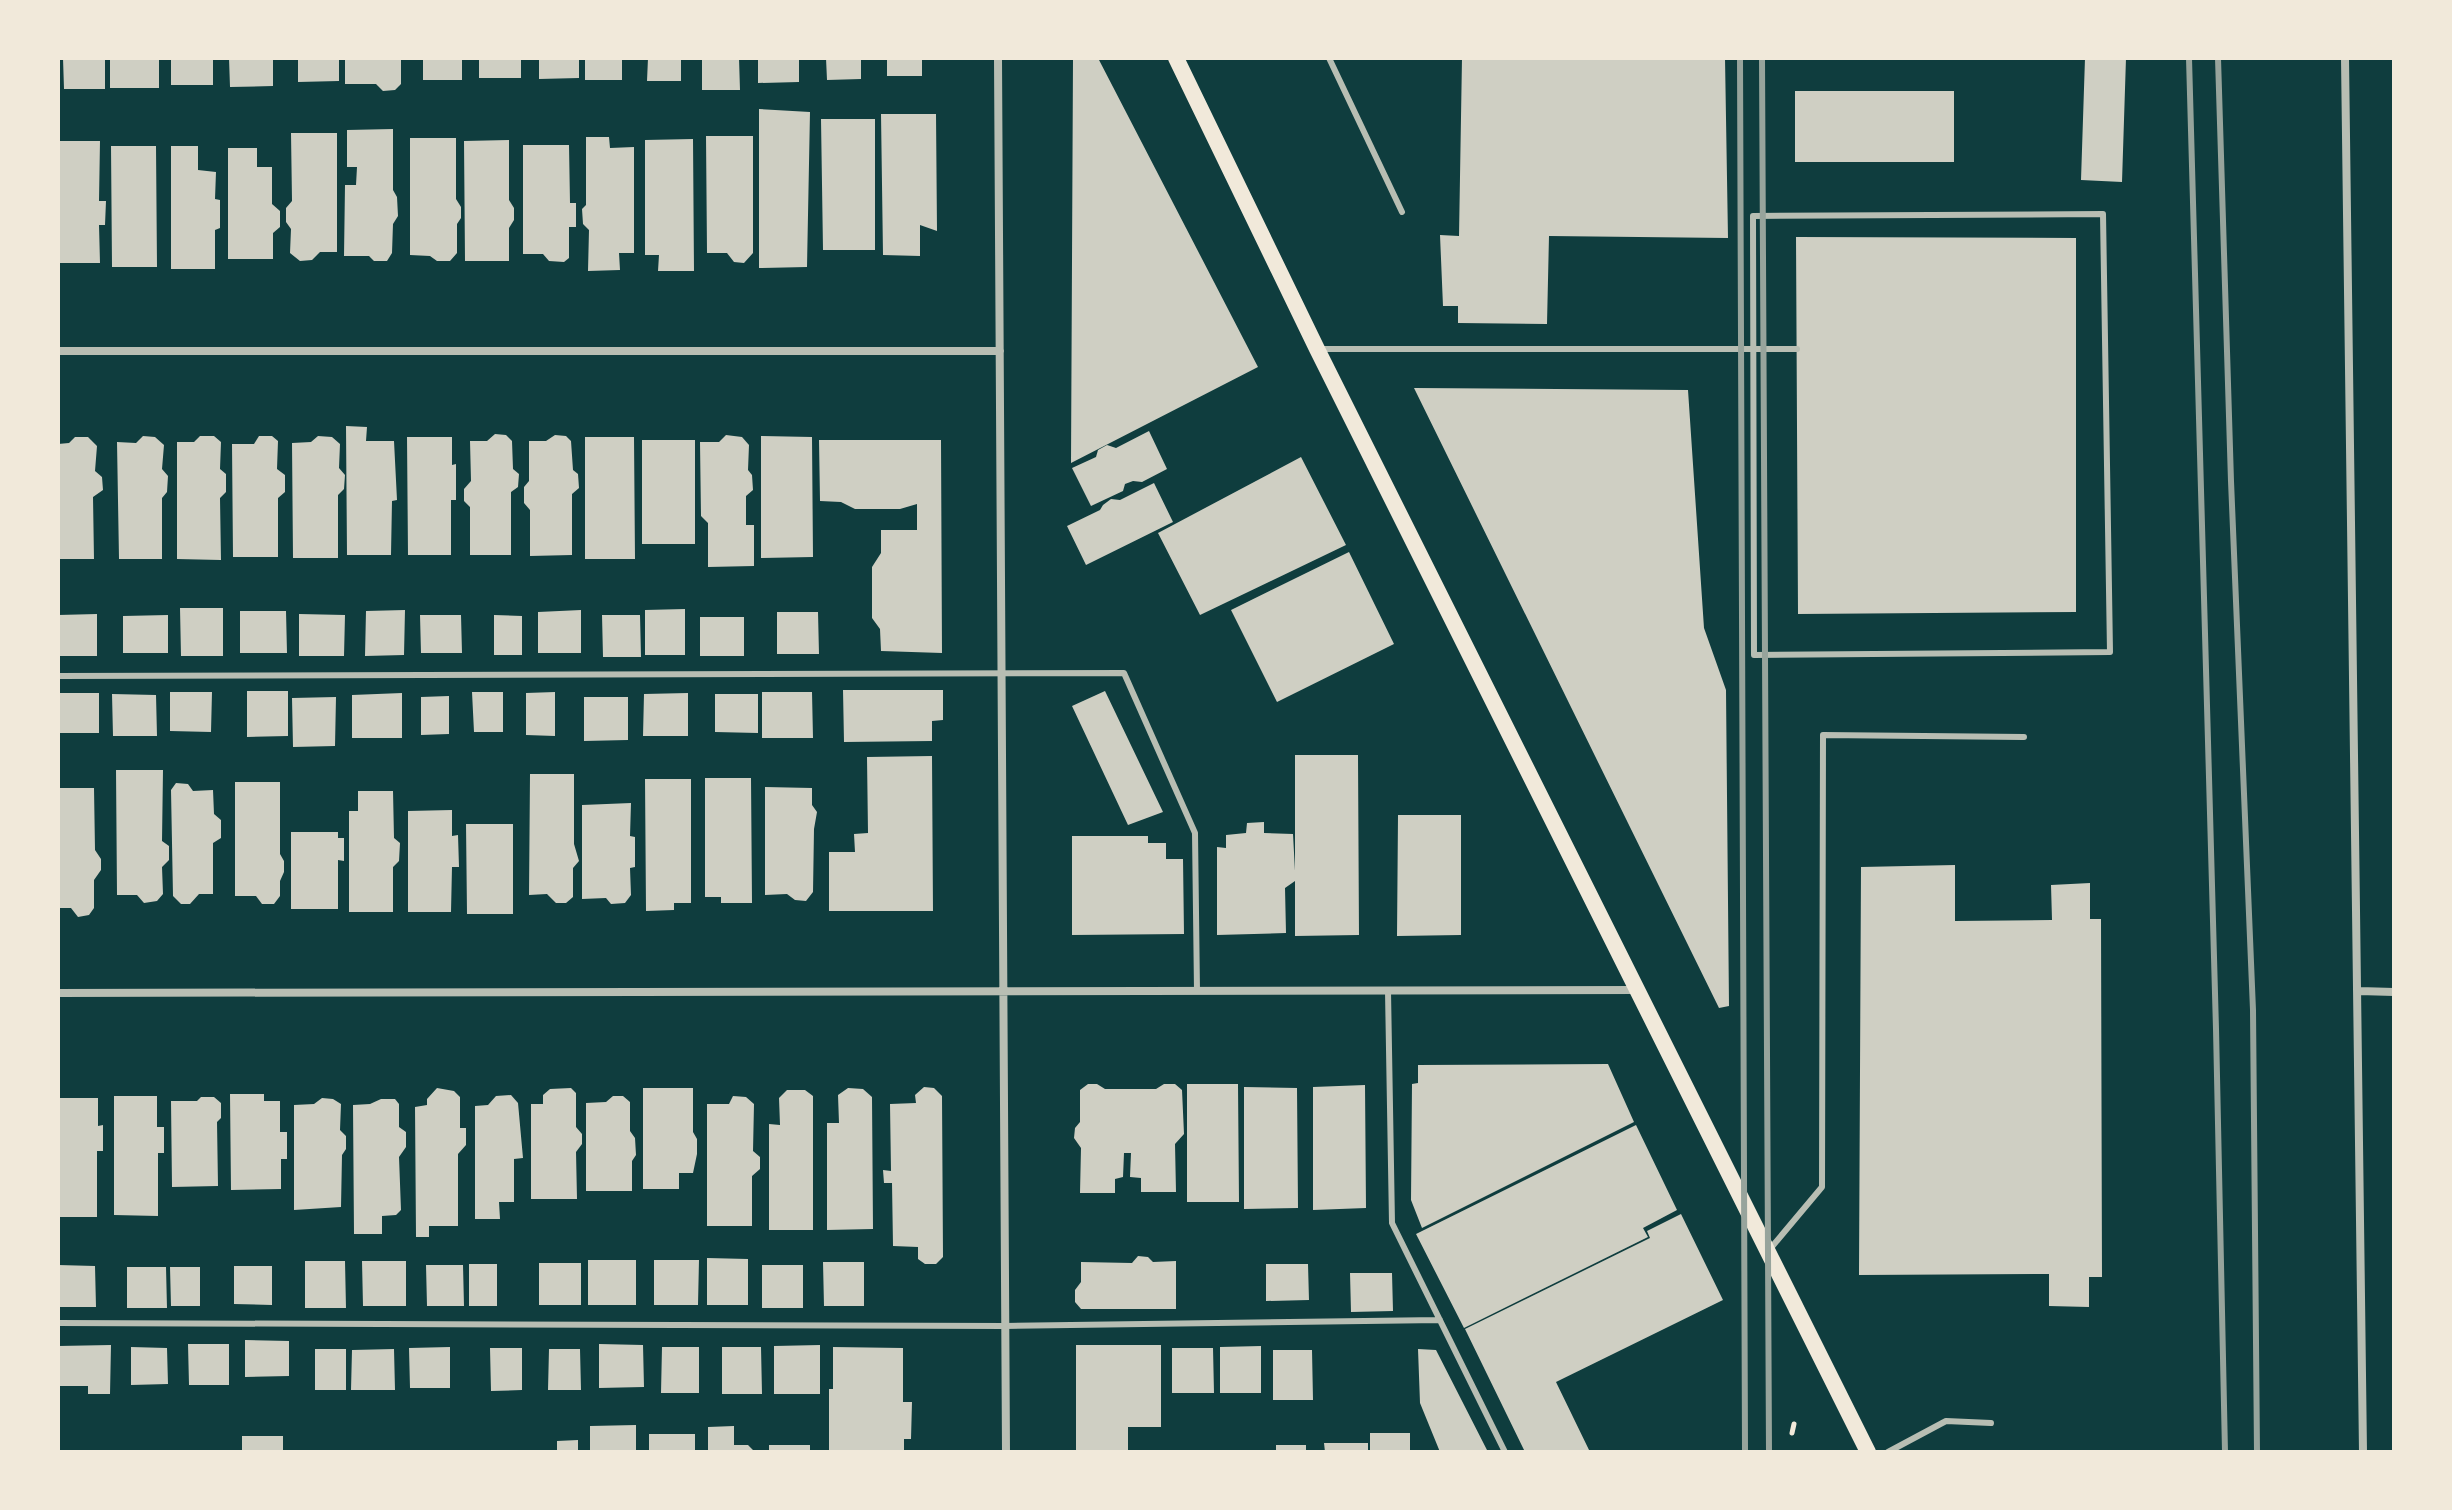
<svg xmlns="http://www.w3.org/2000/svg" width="2452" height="1510" viewBox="0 0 2452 1510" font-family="Commissioner,sans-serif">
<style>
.building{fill:#cfcfc3}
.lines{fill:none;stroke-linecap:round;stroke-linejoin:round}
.path{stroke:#f1e9da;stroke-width:5}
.service{stroke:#b8beb3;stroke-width:6}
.minor{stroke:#b8beb3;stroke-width:8}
.secondary{stroke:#f1e9da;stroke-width:16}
.rail{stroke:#97a49c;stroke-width:6}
</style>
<rect width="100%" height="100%" fill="#0f3d3e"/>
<path class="building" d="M63 58H105V89H64Z
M110 58H159V88H110Z
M171 58H213V85H171Z
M229 58H273V86L230 87Z
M298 58H339V81L298 82Z
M345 58H401V84L395 90 383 91 376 84H345Z
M423 58H462V80H423Z
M479 58H521V78H479Z
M539 58H579V78L539 79Z
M585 58H622V80H585Z
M648 58H681V81H647Z
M702 58H739L740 90H702Z
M758 58H799V82L758 83Z
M826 58H861V79L827 80Z
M887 58H922V76H887Z
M1073 58H1098L1258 367 1071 463Z
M1462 58H1725L1728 238 1549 236 1547 324 1458 323V306H1443L1440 235 1459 236Z
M2085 58H2126L2122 182 2081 180Z
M1795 91H1954V162H1795Z
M759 109 810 112 807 267 759 268Z
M881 114H936L937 231 920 225V256L883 255Z
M821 119H875V250H823Z
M393 129V190L397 197 398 216 393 224 392 253 387 261H374L369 256H344L345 185H356L357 167H347V130Z
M291 133H337V252H320L312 260 300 261 290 253 291 229 286 222V208L292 201Z
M706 136H753V253L744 263 734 262 727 253H707Z
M586 137H609L610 148 634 147V253H619L620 270 588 271 589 230 583 224 582 209 586 205Z
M410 138H456V199L461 207V218L457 224V253L450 261H437L430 256 410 255Z
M693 139 694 271H658L659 255H645V140Z
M509 140V200L514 208V220L509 228V261H465L464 141Z
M58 141H100L99 201H106L105 225H99L100 263H58Z
M523 145H569L570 203H576V227H569V258L564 262 549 261 543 254H523Z
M111 146H156L157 267H112Z
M171 146H198V170L216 172 215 199 220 200V228L215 230V269H171Z
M228 148H257V167H272V204L280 211V227L273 233V259H228Z
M1796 237 2076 238V612L1798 614Z
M1414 388 1688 390 1704 628 1726 690 1729 1006 1719 1008Z
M346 426 367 427 366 441H394L397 500 392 501 391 555H347Z
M1149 431 1167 469 1142 482 1133 481 1125 484 1123 491 1091 506 1072 468 1096 457 1098 450 1107 445 1116 448Z
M495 434 506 435 512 441 513 469 519 474 518 487 511 492V555H470V507L464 501V489L471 481 470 441H487Z
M555 435 566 436 571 441 573 470 578 474 579 488 572 494V555L530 556V510L524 503V487L529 481V441H546Z
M726 435 742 437 749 445 748 470 752 475 753 490 746 496V525H754V566L708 567V523L701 516 700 442H719Z
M143 436 155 437 164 445 162 469 168 476 167 492 162 498V559H119L117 442 136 443Z
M200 436H214L221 442 220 469 226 474V492L220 498 221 560 177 559V442H194Z
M259 436H272L278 441 277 469 285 475V492L278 498V557H233L232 444H254Z
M318 436 332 437 340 444 339 468 345 475 344 489 338 495V558H293L292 443 311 442Z
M761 436 812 437 813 557 761 558Z
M75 437H88L97 446 95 471 102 477 103 490 93 497 94 559H58V444L69 443Z
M407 437H452V465L456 464V500H451V555H408Z
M585 437H634L635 559H585Z
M642 440H695V544H642Z
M819 440H941L942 653 881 651 880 629 872 618V567L881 553V530H917V504L900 509H855L841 502 820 501Z
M1301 457 1346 545 1200 615 1158 533Z
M1154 483 1173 522 1086 565 1067 526 1100 510 1103 505 1111 499 1120 500Z
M1349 552 1394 644 1277 702 1231 610Z
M180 608H223V656H181Z
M685 609V655H645V610Z
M405 610 404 655 365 656 366 611Z
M581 610V653H538V612Z
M240 611H286L287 653H240Z
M777 612H818L819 654H777Z
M97 614V656H58V615Z
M299 614 345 615 344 656H299Z
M168 615V653H123V616Z
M420 615H461L462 653H421Z
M494 615 522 616V655H494Z
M602 615H640L641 657H603Z
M700 617H744V656H700Z
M843 690H943V720L932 721V741L844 742Z
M247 691H288V736L247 737Z
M1105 691 1163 812 1128 825 1072 706Z
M170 692H212L211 732 170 731Z
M472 692H503V732H474Z
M555 692V736L526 735V693Z
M762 692H812L813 738H762Z
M58 693H99V733H58Z
M402 693V738H352V695Z
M688 693V736H643L644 694Z
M112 694 156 695 157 736H113Z
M715 694H758V733L715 732Z
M449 696V734L421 735V697Z
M336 697 335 746 293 747 292 698Z
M584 697H628V740L584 741Z
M1295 755H1358L1359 935 1295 936V881L1285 888 1286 933 1217 935V847L1226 848V835L1246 833 1247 823 1264 822V833L1293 834 1295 871Z
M932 756 933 911H829V852H855L854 834 868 833 867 757Z
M116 770H163L162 841 169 846V860L162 867 163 894 157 901 144 903 137 895H117Z
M530 774H574V844L579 861 573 868V897L566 903H556L547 894 529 895Z
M705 778H751L752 903H721V897H705Z
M645 779H691V903H674V910L646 911Z
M235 782H280V854L284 861V872L280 881V896L274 904H262L256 896H235Z
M176 783 188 784 193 791 213 790 214 814 221 820V838L213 843V894H199L190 904H181L173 896 171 790Z
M765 787 812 788V805L817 812 814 829 813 892 806 901 795 900 787 894 765 895Z
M58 788H94L95 850 101 859V870L94 880V908L89 915 78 917 71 908H58Z
M358 791H393L394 838 400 843 399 861 393 867V912H349V811H358Z
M631 803 630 836 635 837V867L630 868 631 895 625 903 611 904 606 898 582 899V805Z
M452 810V836L458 835 459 867H452L451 912H408V811Z
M1398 815H1461V935L1397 936Z
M466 824H513V914H467Z
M291 832H338V838H344V861L338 860V909H291Z
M1072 836H1148V843H1166V859H1183L1184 934 1072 935Z
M1955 865V921L2052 920 2051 885 2090 883V919H2101L2102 1277H2089V1307L2049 1306V1274L1859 1275 1861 867Z
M1608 1064 1634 1122 1422 1228 1411 1200 1412 1084 1418 1083V1065Z
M1088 1084H1097L1105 1089H1156L1164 1084H1175L1182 1090 1184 1134 1175 1144 1176 1192H1141V1178L1130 1177 1131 1153H1124L1123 1177 1115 1179V1193H1080L1081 1148 1074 1138 1075 1128 1080 1122V1090Z
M1187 1084H1238L1239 1202H1187Z
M1365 1085 1366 1208 1313 1210V1087Z
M924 1087 934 1088 942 1096 943 1257 936 1264H925L918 1259V1247L893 1246 892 1183H884L883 1170 891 1171 890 1104 916 1103 915 1095Z
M1244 1087 1297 1088 1298 1208 1244 1209Z
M437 1088 454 1091 460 1097V1128H466V1145L458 1154V1226H429V1237H416L415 1107 427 1105V1099Z
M571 1088 576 1093V1127L582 1134V1144L576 1152 577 1199H531V1104H543V1095L550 1089Z
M643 1088H693V1132L697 1139V1154L693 1173H679V1189H643Z
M848 1088 863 1089 872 1097 873 1229 827 1230V1123H839L838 1095Z
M787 1090H805L813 1096V1230H769V1124L780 1125 779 1098Z
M230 1094H264V1101H280V1132H287V1159H281V1189L231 1190Z
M511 1095 518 1103 523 1158 514 1159V1202H499L500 1219H475V1106L488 1105 496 1096Z
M114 1096H157V1127H164V1153H158V1216L114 1215Z
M613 1096H623L630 1102V1131L635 1138 636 1155 632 1161V1191H586V1103L606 1102Z
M733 1096 746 1097 754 1104 753 1151 760 1157V1169L752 1176V1226H707V1104H729Z
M201 1097H214L221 1103V1118L217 1122 218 1186 172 1187 171 1101H197Z
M58 1098H98V1126L103 1125V1151H97V1217H58Z
M322 1098 333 1099 341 1104 340 1130 346 1136V1149L342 1155 341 1207 294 1210V1105L314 1104Z
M381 1099H395L399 1104V1127L406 1132V1147L399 1157 401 1210 396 1215 382 1216V1234H354L353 1105 370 1104Z
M1636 1125 1677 1210 1643 1228 1648 1237 1464 1328 1416 1234Z
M1681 1214 1723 1300 1556 1382 1590 1452H1525L1465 1329 1650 1238 1647 1231Z
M1138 1256 1148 1257 1153 1262 1176 1261V1309H1081L1075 1302V1290L1081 1282V1262L1132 1263Z
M707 1258 748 1259V1305H707Z
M588 1260H636V1305H588Z
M654 1260H699L698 1305H654Z
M305 1261H345L346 1308H305Z
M362 1261H406V1306H363Z
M823 1262H864V1306H824Z
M539 1263H581V1305H539Z
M469 1264H497V1306H469Z
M1266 1264H1308L1309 1300 1266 1301Z
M58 1265 95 1266 96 1307H58Z
M426 1265H463L464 1306H427Z
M762 1265H803V1308H762Z
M234 1266H272V1305L234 1304Z
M127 1267H166L167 1308H127Z
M170 1267H200V1306H171Z
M1350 1273H1392L1393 1311 1351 1312Z
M245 1340 289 1341V1376L245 1377Z
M188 1344H229V1385H189Z
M599 1344 643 1345 644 1387 599 1388Z
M111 1345 110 1394H88V1386H58V1346Z
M820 1345V1394H774V1346Z
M1076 1345H1161V1427H1128V1452H1076Z
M1261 1346V1393H1220V1347Z
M131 1347 167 1348 168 1384 131 1385Z
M450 1347V1388H410L409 1348Z
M662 1347H699V1393H661Z
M722 1347H761L762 1394H722Z
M833 1347 903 1348V1402H912L911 1439H904V1452H829V1389H833Z
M490 1348H522V1390L491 1391Z
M1172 1348H1213L1214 1393H1172Z
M315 1349H346V1390H315Z
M394 1349 395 1390H351L352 1350Z
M549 1349H580L581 1390H548Z
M1418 1349 1436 1350 1488 1452H1440L1420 1403Z
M1273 1350H1312L1313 1400H1273Z
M636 1425V1452H590V1426Z
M734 1426V1445H748L755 1452H708V1427Z
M1370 1433H1410V1452H1370Z
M649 1434H695V1452H649Z
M242 1436H283V1452H242Z
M578 1440V1452H557V1441Z
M1324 1443H1368V1452H1325Z
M769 1445H810V1452H769Z
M1276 1445H1306V1452H1276Z"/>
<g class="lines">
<path class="path" d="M1792 1433 1794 1424"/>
<path class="service" d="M1329 58 1402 212
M2103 214 2110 652 1754 655 1753 216Z
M1320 349H1797
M58 676 1124 673 1195 833 1197 991
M1388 991 1392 1223 1505 1452
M1770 1249 1822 1187 1823 735 2024 737
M58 1323 1005 1326 1440 1320
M1888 1452 1946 1421 1991 1423"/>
<path class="minor" d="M998 58 1006 1452
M2345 58 2363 1452
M58 351H1000
M2359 991 2394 992
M58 993 1637 990"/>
<path class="secondary" d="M1176 58 1317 349 1868 1452"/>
<path class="rail" d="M1740 58 1745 1452
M1762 58 1769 1452
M2189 58 2216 1029 2225 1452
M2218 58 2231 481 2253 1010 2257 1452"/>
</g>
<rect width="2452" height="1510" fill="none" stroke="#f1e9da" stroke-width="120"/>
</svg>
